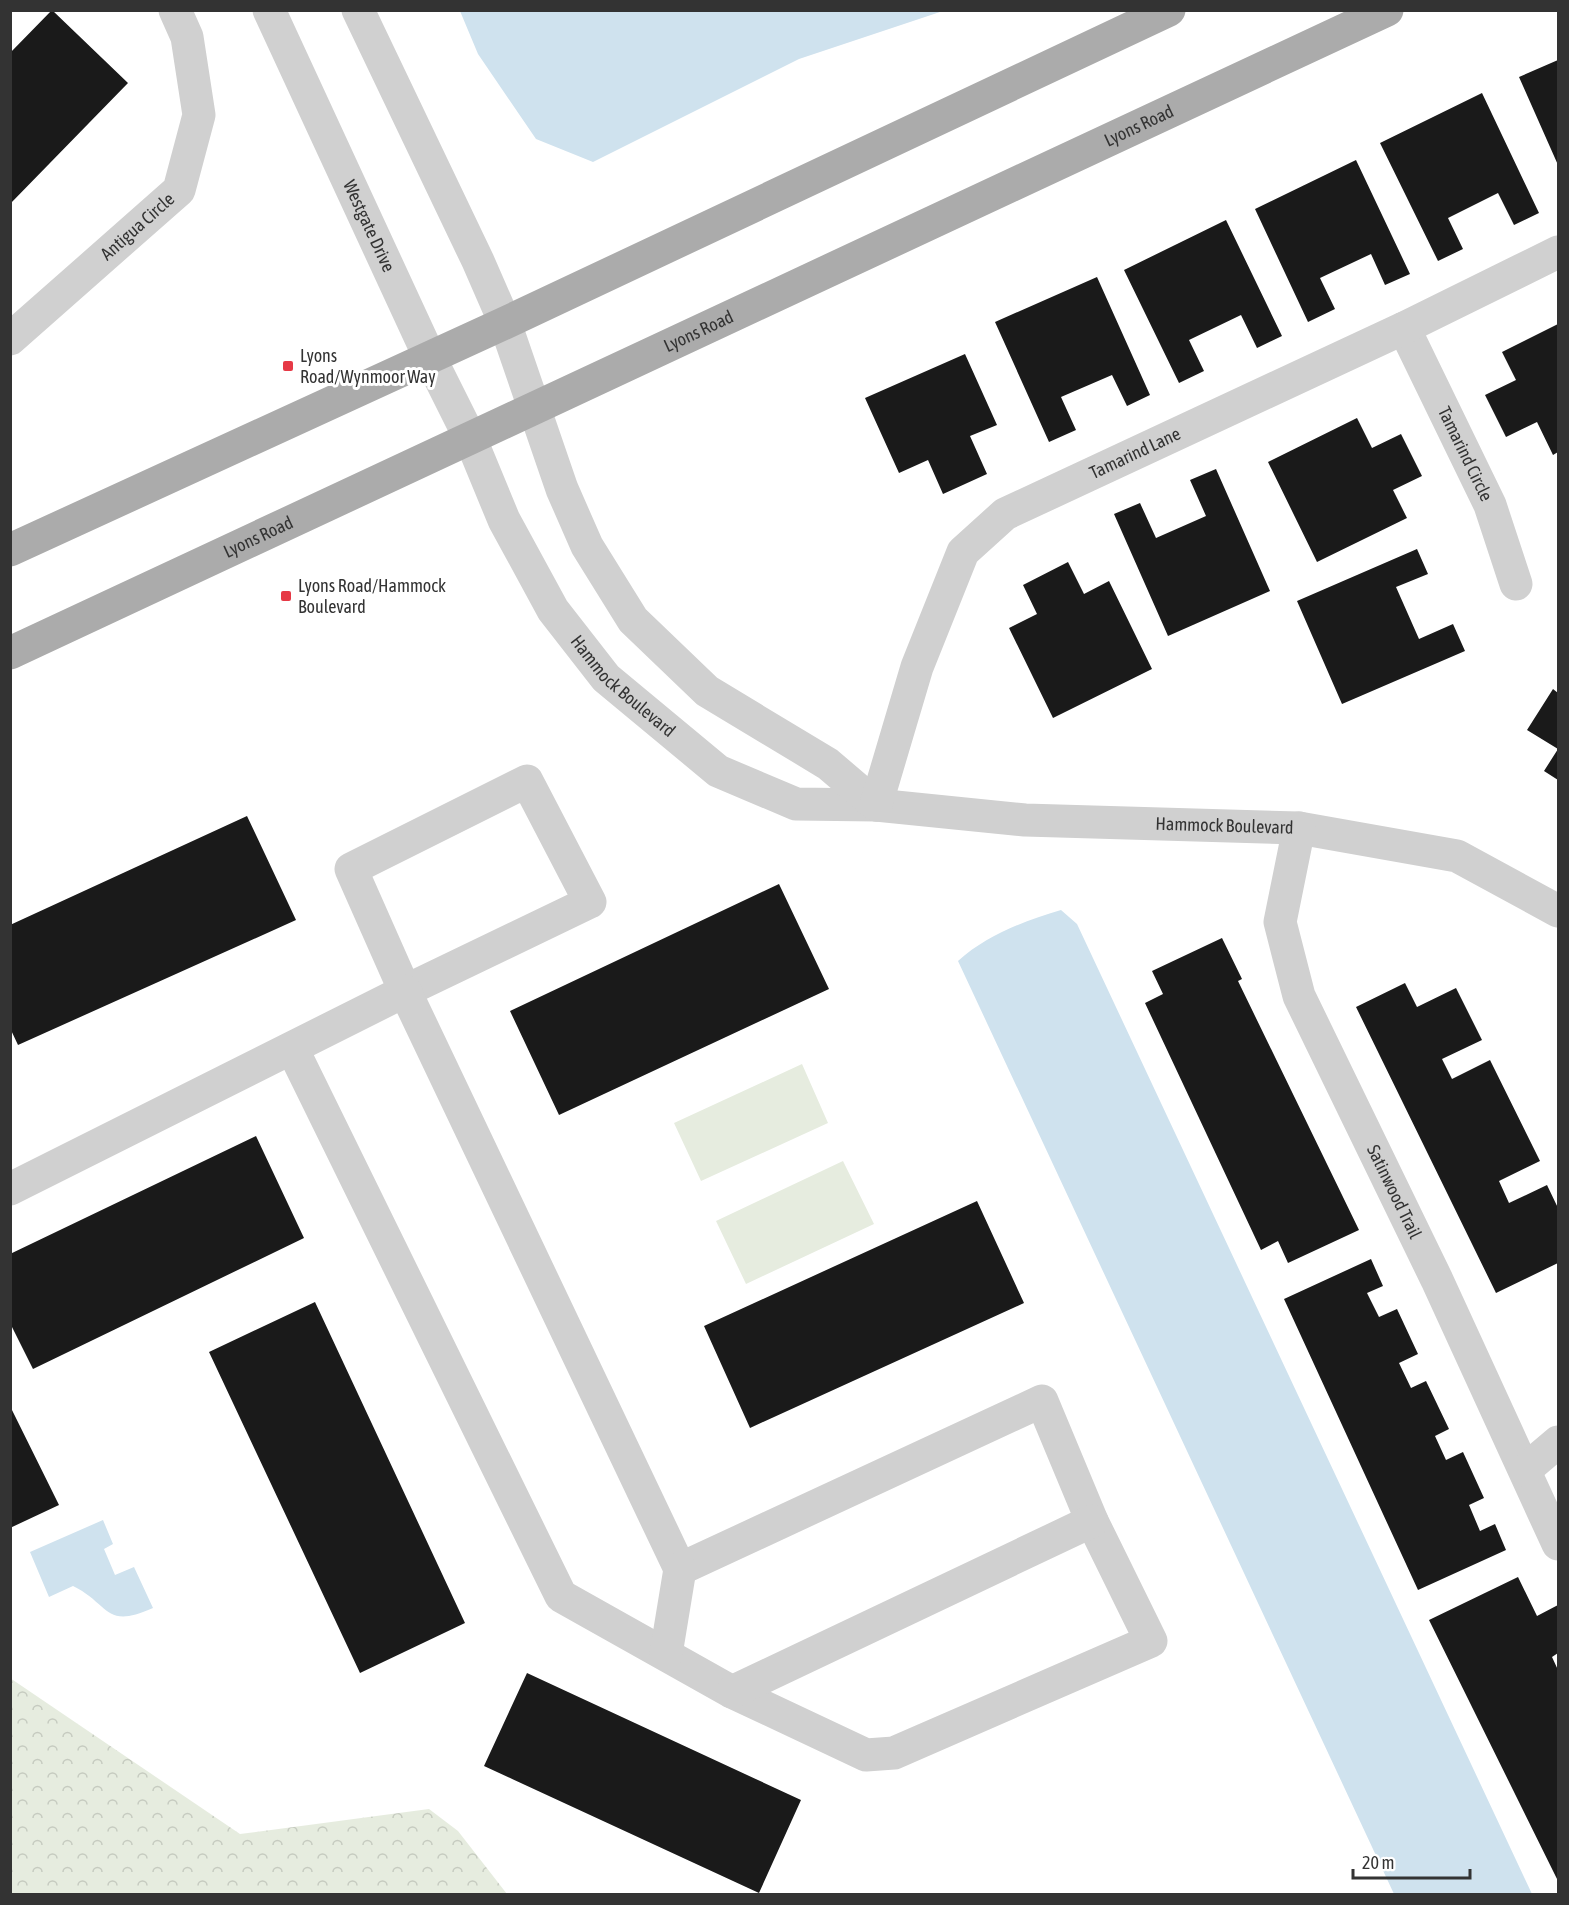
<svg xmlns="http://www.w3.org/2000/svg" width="1569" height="1905" viewBox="0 0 1569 1905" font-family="'Asap Condensed',sans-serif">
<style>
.grass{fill:#e6ecdf}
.forest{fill:url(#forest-crowns)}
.water{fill:#cfe2ee}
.building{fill:#1a1a1a}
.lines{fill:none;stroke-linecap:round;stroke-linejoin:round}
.minor{stroke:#d0d0d0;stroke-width:33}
.major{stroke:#ababab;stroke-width:33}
.poi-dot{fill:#e63946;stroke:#fff;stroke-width:2}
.labels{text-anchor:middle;stroke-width:6;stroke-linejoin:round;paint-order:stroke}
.street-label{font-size:18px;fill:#333;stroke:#fff}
.poi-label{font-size:18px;fill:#333;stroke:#fff;text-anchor:start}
</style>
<defs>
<pattern id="forest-crowns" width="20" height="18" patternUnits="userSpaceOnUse" patternTransform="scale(1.5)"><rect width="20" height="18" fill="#e6ecdf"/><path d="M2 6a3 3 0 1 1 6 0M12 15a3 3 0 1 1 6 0" fill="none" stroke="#c6cbc0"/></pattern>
</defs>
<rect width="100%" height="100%" fill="#fff"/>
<path class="grass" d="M802 1064 828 1123 701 1181 674 1123Z
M843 1161 874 1224 746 1284 716 1221Z"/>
<path class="forest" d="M10 1678 240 1834 429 1809 458 1831 507 1894H11Z"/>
<path class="water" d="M460 11H943L799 59 593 162 536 139 478 54Z
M1061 910 1077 924 1532 1894H1394L958 961C987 935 1024 921 1061 910Z
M103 1520 113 1544 104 1549 115 1575 134 1567 153 1608C104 1630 110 1604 73 1586L49 1597 30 1552Z"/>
<path class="building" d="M52 10 128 83 10 204V53Z
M1558 60V165L1519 77Z
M1482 93 1539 213 1514 225 1498 193 1448 218 1463 249 1438 261 1380 143Z
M1356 160 1410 274 1385 285 1371 254 1320 278 1335 309 1308 322 1255 209Z
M1226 220 1282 336 1257 348 1241 315 1189 340 1204 371 1179 383 1124 270Z
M1097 277 1150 395 1127 406 1112 375 1061 397 1076 430 1049 442 995 322Z
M1558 324V452L1553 455 1537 422 1506 437 1485 395 1516 380 1502 352Z
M965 354 997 425 970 436 987 474 943 494 928 460 899 473 865 398Z
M1357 418 1372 448 1401 434 1422 476 1393 490 1407 518 1317 562 1268 462Z
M1216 469 1270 591 1168 636 1114 514 1140 503 1156 538 1206 516 1190 480Z
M1417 549 1428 574 1396 587 1419 639 1453 624 1465 651 1342 704 1297 601Z
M1068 562 1084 594 1109 581 1152 669 1053 718 1009 628 1037 614 1023 585Z
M1553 689 1558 693V780L1544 771 1558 749 1527 730Z
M247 816 296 920 18 1045 10 1028V925Z
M779 884 829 989 559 1115 510 1011Z
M1222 938 1242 979 1238 981 1359 1230 1288 1263 1278 1241 1261 1250 1145 1003 1163 994 1152 971Z
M1405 983 1417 1007 1456 988 1482 1040 1442 1059 1452 1079 1490 1060 1540 1161 1499 1181 1509 1203 1547 1185 1558 1208V1263L1496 1293 1356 1007Z
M256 1136 304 1238 33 1369 10 1323V1254Z
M977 1201 1024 1303 750 1428 704 1326Z
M1371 1259 1383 1286 1367 1293 1379 1317 1397 1309 1418 1354 1399 1363 1411 1388 1426 1381 1449 1429 1435 1436 1446 1460 1463 1452 1484 1498 1469 1505 1480 1531 1495 1524 1506 1550 1418 1590 1284 1299Z
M315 1302 465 1623 360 1673 209 1352Z
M10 1406 59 1505 10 1528Z
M1518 1577 1537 1616 1558 1605V1653L1552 1657 1558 1670V1881L1429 1620Z
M527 1673 801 1800 759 1893 484 1766Z"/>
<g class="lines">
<g class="minor">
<path id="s1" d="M269 10 429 356 471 440 504 520 553 610 606 678 718 771 796 804 876 805 1025 820 1299 828 1457 856 1558 911"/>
<path d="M358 10 478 261 505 323 562 489 587 546 633 620 707 691 828 764 876 805"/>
<path id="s2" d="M1404 328 1490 505 1516 584"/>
<path id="s3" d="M10 339 179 190 199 115 187 37 175 10"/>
<path d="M527 781 590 902 405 991 351 869Z"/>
<path id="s4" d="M876 805 917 667 963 552 1005 514 1404 328 1558 252"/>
<path id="s5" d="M1299 828 1280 922 1299 996 1437 1280 1558 1544"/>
<path d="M10 1189 405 991 680 1569 1042 1401 1092 1521 1151 1641 894 1753 866 1755 732 1692 561 1596 292 1048"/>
<path d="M1525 1470 1558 1442"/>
<path d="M666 1654 680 1569"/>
<path d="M732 1692 1092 1521"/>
</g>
<g class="major">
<path d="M10 550 505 323 1169 10"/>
<path id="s6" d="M10 653 1387 10"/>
</g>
</g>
<g class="poi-dot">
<rect x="282" y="360" width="12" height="12" rx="3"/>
<rect x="280" y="590" width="12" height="12" rx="3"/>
</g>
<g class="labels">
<g class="street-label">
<text dy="6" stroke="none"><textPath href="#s6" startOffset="1246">Lyons Road</textPath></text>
<text dy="6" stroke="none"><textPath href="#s1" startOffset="238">Westgate Drive</textPath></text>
<text dy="6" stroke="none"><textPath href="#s3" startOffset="170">Antigua Circle</textPath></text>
<text dy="6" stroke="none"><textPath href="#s6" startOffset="760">Lyons Road</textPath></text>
<text dy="6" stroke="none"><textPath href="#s4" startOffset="468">Tamarind Lane</textPath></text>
<text dy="6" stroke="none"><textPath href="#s2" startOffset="140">Tamarind Circle</textPath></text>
<text dy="6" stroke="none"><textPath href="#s6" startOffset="274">Lyons Road</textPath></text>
<text dy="6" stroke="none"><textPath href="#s1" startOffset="768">Hammock Boulevard</textPath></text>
<text dy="6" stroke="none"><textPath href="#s1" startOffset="1410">Hammock Boulevard</textPath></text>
<text dy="6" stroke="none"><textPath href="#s5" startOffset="390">Satinwood Trail</textPath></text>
</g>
<g class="poi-label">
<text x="300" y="362">Lyons<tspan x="300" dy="21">Road/Wynmoor Way</tspan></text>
<text x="298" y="592">Lyons Road/Hammock<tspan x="298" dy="21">Boulevard</tspan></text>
</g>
</g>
<rect width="1569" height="1905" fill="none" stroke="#333333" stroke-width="24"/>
<path d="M1353 1869v9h117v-9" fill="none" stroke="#333333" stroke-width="3"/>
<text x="1362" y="1869" font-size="18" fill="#333333" stroke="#ffffff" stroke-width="4.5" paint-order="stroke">20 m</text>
</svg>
